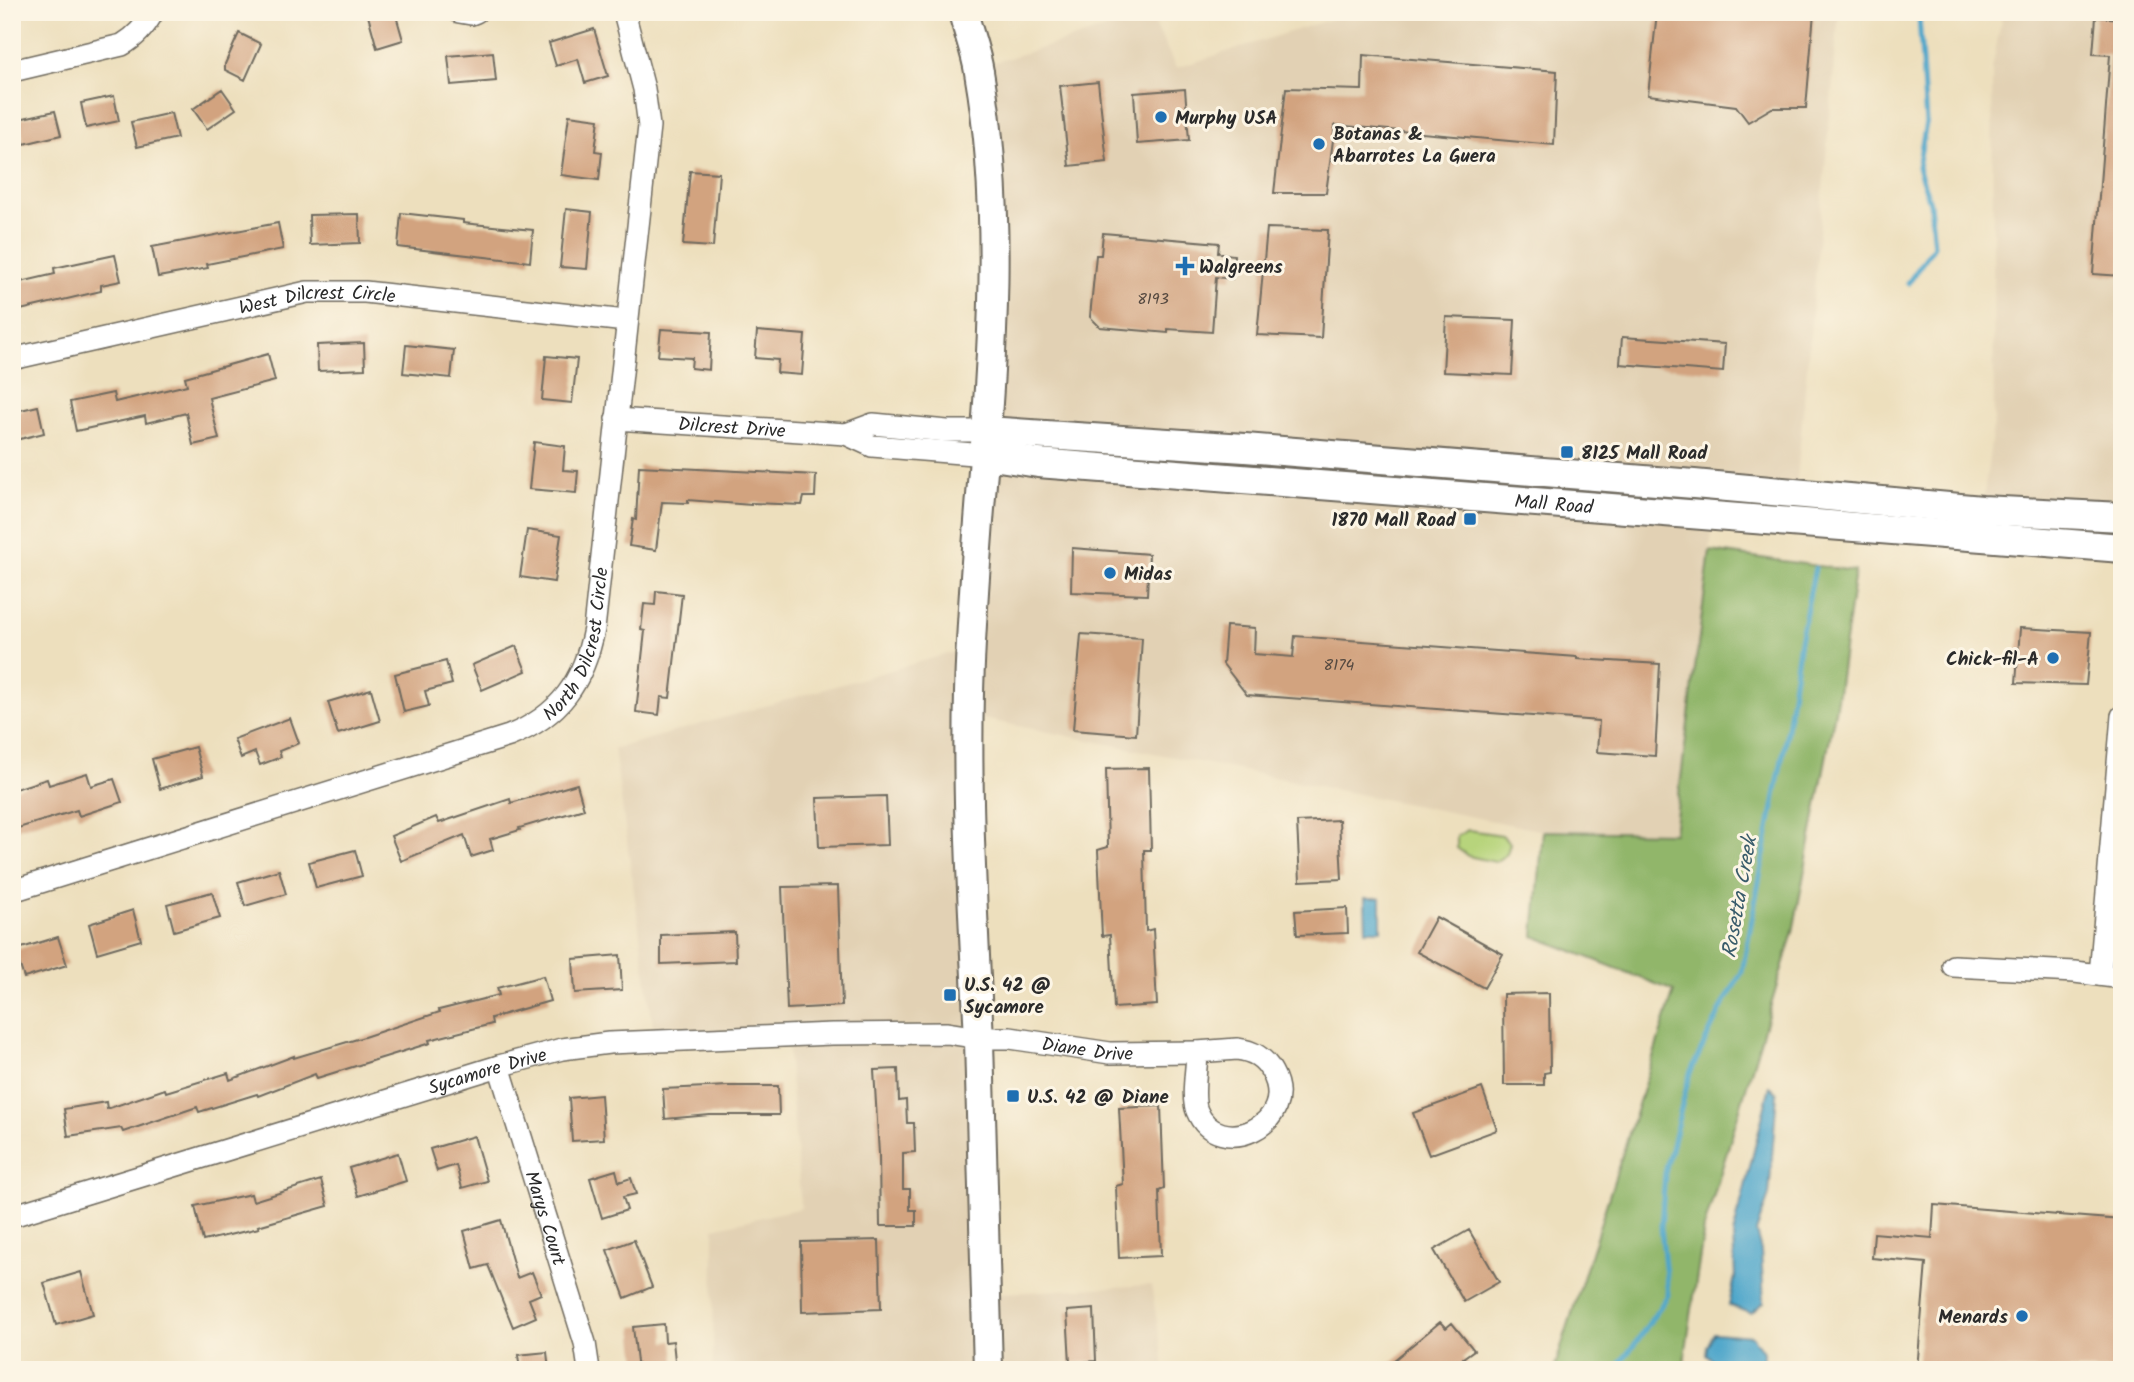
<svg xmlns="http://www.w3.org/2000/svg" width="2134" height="1382" viewBox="0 0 2134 1382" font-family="Kalam,sans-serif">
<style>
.built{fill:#e2d1b4}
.green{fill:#b7d47b;stroke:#718053;stroke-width:2}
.forest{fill:#91b66b;stroke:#5e704b;stroke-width:2}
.water{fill:#4da6ca;stroke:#3c687a;stroke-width:2}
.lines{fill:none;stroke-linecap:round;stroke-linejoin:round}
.stream{stroke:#4da6ca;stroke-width:5}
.building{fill:#d2a37f}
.minor-casing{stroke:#6f6a5e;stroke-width:24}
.major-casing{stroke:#6f6a5e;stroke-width:32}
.minor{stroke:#fff;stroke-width:21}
.major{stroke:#fff;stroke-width:28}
.poi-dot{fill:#1f6fb2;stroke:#fcf5e5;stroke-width:2.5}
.labels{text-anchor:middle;stroke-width:6;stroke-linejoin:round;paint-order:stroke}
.number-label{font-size:16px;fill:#554940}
.poi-label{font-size:19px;font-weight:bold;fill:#2b2b2b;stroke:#fcf5e5;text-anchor:start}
.street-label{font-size:19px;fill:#2b2b2b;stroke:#fcf5e5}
.water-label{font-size:21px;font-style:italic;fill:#395c6b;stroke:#fcf5e5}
</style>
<rect width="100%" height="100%" fill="#fcf5e5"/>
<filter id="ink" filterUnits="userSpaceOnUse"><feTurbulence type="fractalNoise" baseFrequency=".0143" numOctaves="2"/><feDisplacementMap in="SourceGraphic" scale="14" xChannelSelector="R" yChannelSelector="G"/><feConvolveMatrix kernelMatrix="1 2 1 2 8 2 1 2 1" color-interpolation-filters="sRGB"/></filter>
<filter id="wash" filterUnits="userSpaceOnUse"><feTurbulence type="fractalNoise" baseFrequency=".00686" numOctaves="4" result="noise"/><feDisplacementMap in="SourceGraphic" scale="28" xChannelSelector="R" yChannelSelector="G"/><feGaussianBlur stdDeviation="1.57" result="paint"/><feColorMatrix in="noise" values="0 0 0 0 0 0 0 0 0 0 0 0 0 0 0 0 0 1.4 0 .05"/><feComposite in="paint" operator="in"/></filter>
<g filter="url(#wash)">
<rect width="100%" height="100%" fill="#eddfbd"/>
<path class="built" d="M1353 12H1839L1793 522 1714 517 1674 833 1543 831 973 717 986 1294 1151 1285 1165 1370H713L714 1228 801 1208 787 1037 655 1041 614 749 972 647 986 455 979 67 1151 15 1176 68Z
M2003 12H2122V517L1982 510 1994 420 1992 69Z"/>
<path class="green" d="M1468 830 1502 835 1510 843 1507 854 1495 862 1468 856 1457 848V836Z"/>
<path class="forest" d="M1710 551 1855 571 1836 706 1793 932 1704 1228 1683 1370H1554L1674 991 1534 936 1543 831 1674 833Z"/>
<path class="water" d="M1365 898H1381V930H1366Z
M1770 1086 1777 1093 1769 1195 1756 1232 1761 1251 1764 1302 1751 1313 1729 1305 1735 1277 1733 1235Z
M1714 1333 1752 1336 1763 1352 1762 1370H1717L1719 1366 1706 1355 1707 1346Z"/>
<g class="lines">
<path class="stream" d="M1908 283 1934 246 1930 203 1918 167 1926 123 1919 16 1922 12
M1614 1370 1635 1344 1668 1295 1661 1227 1665 1173 1690 1073 1721 1009 1742 972 1785 743 1800 641 1815 568"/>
</g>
<g id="blocks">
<path class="building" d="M367 12H395L403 40 377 48Z
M1657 12H1814L1806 108H1772L1748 122 1736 106 1648 95Z
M2096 17 2122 19V276L2093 274 2110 55 2093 54Z
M594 29 608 76 585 83 578 59 556 66 549 43Z
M239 33 261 44 245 80 225 70V64Z
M493 52 496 81 451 85 448 56Z
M1363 55 1557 71 1554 145 1335 125 1326 193H1274L1286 88 1362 90Z
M1098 82 1107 162 1069 166 1060 86Z
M222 89 236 109 207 129 193 109Z
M1185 89 1189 140 1137 144 1134 93Z
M114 96 119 121 86 128 81 103Z
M55 111 61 135 24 144 19 119Z
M171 113 177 138 137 147 131 122Z
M569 115 599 119 595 151 602 152 599 180 561 175Z
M690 171 719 173 713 247 683 245Z
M566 209 592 212 587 269 560 267Z
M401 213 463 220V223L533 230 530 262 398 247Z
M359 214 360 243 310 245 309 215Z
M278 223 283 249 207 264 208 268 158 277 152 247Z
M1267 228 1328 230 1321 338 1257 335Z
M1103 233 1219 243 1218 253 1234 255 1232 279 1216 277 1212 332 1168 329V333L1100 327 1090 317 1096 255H1101Z
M115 255 121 281 101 285V291L12 312V284L55 274 54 268Z
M1446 317 1515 320 1512 375 1443 372Z
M661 329 711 332 709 370 691 368 692 358 658 356Z
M757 331 805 335 802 375 777 373 778 360 755 358Z
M1622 337 1725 344 1723 372 1620 364Z
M364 343 365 369 318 371 317 345Z
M406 345 454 350 451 378 403 373Z
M268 354 275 381 209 398 219 439 193 445 186 413 146 423 145 416 76 431 70 402 113 393 115 402 187 385 185 377Z
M546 356 577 359 572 403 542 400Z
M38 406 44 433 12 441V412Z
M534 442 565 446 563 470 578 471 576 493 529 489Z
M639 466 816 475 815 497H804L802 505 751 503V505L688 500V503L662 502 656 550 629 546 633 519 636 520Z
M527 530 561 535 554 582 520 577Z
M1072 548 1149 554 1147 595 1071 592Z
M656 591 682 594 670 698 661 697 659 715 636 712 645 631 641 630 644 604 655 605Z
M1226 626 1255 628 1254 654 1293 657 1295 636 1577 657V659L1660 664 1655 756 1597 752 1599 721 1247 695 1223 664Z
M2020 628 2091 632 2086 685 2016 683Z
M1081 634 1142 638 1136 735 1073 730Z
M516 646 526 671 482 690 472 665Z
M446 661 452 684 425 691 429 706 404 712 395 674Z
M371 689 380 721 338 734 328 702Z
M290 718 299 743 279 751 281 757 260 765 255 752 241 758 234 739Z
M195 747 203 776 160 789 152 759Z
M1149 768 1151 850H1144L1146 931 1153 929 1157 1005 1114 1008 1110 935 1102 936 1098 850 1108 847 1106 769Z
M87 773 91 786 114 779 122 802 79 816 77 810 12 830V790L47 779 49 785Z
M577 784 584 809 519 828 520 830 490 839 493 850 471 857 464 835 401 861 391 836 436 817 439 823 510 799 511 803Z
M886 796 888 845 819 847 817 798Z
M1339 820 1342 879 1300 881 1297 822Z
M355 850 362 876 316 888 309 862Z
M279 870 286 894 245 906 238 882Z
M838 886 842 1006 787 1009 782 887Z
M212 892 220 918 174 931 167 904Z
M1347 908 1348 933 1297 935 1295 911Z
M133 910 141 940 97 953 89 924Z
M1436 917 1503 954 1484 988 1417 952Z
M735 932 736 961 661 964V935Z
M58 937 67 965 24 978 15 950Z
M620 955 622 990 575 993 573 959Z
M543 976 550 1001 491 1018 492 1024 429 1040 430 1043 317 1078 315 1074 258 1096 257 1094 199 1112 197 1107 123 1132 121 1128 68 1136 64 1109 106 1102 107 1109 165 1089 166 1092 228 1073 230 1080 294 1056V1058L364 1037 440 1012 439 1010 499 995 497 988Z
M1549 993 1550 1072 1544 1073V1085H1504L1503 994Z
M898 1069 899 1101 906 1100 907 1123H914L915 1152 903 1153V1189H910V1210H916V1226H880L879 1154 874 1070Z
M729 1086H778L779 1115H710L665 1119 663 1089Z
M1482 1088 1497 1130 1429 1155 1413 1113Z
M601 1095 604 1139 572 1141 569 1098Z
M1161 1106 1164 1189 1159 1191 1161 1256 1119 1258 1116 1186 1123 1184 1119 1108Z
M474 1136 487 1181 462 1188 456 1165 437 1171 430 1149Z
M398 1153 406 1181 358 1196 349 1168Z
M616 1170 619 1182 631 1178 636 1194 623 1197 627 1210 602 1218 590 1178Z
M321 1180 328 1206 258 1226 259 1228 203 1241 195 1206 251 1194 253 1201Z
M1934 1205 2122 1220V1370H1917L1926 1263 1872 1258 1874 1233 1932 1238Z
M501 1220 517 1278 532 1272 541 1294 529 1299 536 1317 513 1327 488 1265 474 1269 464 1231Z
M1469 1230 1499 1282 1464 1302 1434 1250Z
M634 1240 652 1287 625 1298 607 1250Z
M879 1240 881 1309 802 1312 801 1242Z
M81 1272 93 1314 56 1325 44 1283Z
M1094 1309 1096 1361 1070 1363 1067 1311Z
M1440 1322 1446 1328 1452 1323 1474 1350 1463 1358 1472 1370H1382Z
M664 1324 665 1342 673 1341 676 1370H638L633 1327Z
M547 1352 549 1370H520L518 1355Z"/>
</g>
</g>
<g filter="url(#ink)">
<use href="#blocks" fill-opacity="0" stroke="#6f6a5e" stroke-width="2"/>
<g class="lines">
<defs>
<g id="minor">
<path d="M459 12 471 14 476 12"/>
<path d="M12 71 122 45C136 37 145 27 153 12"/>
<path id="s1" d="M12 359 307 292H365L626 321"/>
<path id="s2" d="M616 419 846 434 872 446 986 455"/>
<path d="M846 434 873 424 947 431H986"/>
<path id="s3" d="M12 891 509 736C560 716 584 681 594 629L649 126 644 89 624 12"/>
<path d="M1953 966 2075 972 2122 978"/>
<path d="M2100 975 2122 716"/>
<path d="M1237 1049C1253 1051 1264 1057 1272 1072 1301 1124 1218 1162 1197 1111 1191 1097 1197 1068 1197 1052Z"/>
<path id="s4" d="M499 1066 585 1343 589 1370"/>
<path id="s5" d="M12 1216 499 1066 562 1049 609 1043 832 1034 947 1033 979 1038H1010L1110 1053 1197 1052"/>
</g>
<g id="major">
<path d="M963 12C968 32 976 52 979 72 1015 277 974 486 969 693 966 809 974 925 979 1041 983 1151 984 1260 988 1370"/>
<path d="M986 431 1245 448 1694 484 1982 510 2122 517"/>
<path id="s6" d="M986 455 1038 463 2122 548"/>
</g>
</defs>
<use href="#minor" class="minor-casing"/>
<use href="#major" class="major-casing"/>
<use href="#minor" class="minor"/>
<use href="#major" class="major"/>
</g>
</g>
<g class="poi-dot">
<circle cx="1161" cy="117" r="7"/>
<circle cx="1319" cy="144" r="7"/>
<path d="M1181.5 255.5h7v7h7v7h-7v7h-7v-7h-7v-7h7z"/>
<rect x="1560" y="445" width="14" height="14" rx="3.5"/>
<rect x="1463" y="512" width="14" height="14" rx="3.5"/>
<circle cx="1110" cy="573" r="7"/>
<circle cx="2053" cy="658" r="7"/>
<rect x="943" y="988" width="14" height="14" rx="3.5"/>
<rect x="1006" y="1089" width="14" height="14" rx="3.5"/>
<circle cx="2022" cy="1316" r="7"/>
</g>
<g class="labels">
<g class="number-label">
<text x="1153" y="304">8193</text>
<text x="1339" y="670">8174</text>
</g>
<g class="poi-label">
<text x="1175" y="124">Murphy USA</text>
<text x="1333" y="140">Botanas &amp;<tspan x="1333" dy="22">Abarrotes La Guera</tspan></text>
<text x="1199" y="273">Walgreens</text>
<text x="1581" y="459">8125 Mall Road</text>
<text x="1456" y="526" text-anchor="end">1870 Mall Road</text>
<text x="1124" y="580">Midas</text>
<text x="2039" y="665" text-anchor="end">Chick-fil-A</text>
<text x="964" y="991">U.S. 42 @<tspan x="964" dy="22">Sycamore</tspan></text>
<text x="1027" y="1103">U.S. 42 @ Diane</text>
<text x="2008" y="1323" text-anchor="end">Menards</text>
</g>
<g class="street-label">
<text dy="7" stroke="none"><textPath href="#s1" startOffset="312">West Dilcrest Circle</textPath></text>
<text dy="7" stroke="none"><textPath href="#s2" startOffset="116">Dilcrest Drive</textPath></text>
<text dy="7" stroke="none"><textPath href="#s6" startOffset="570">Mall Road</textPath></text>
<text dy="7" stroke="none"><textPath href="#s3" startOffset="644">North Dilcrest Circle</textPath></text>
<text dy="7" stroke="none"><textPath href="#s5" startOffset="1102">Diane Drive</textPath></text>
<text dy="7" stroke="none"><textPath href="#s5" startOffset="497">Sycamore Drive</textPath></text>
<text dy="7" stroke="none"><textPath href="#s4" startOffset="159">Marys Court</textPath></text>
</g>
<g class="water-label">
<text transform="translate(1739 897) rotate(-80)" y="7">Rosetta Creek</text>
</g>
</g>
<rect width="2134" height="1382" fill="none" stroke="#fcf5e5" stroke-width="42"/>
</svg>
